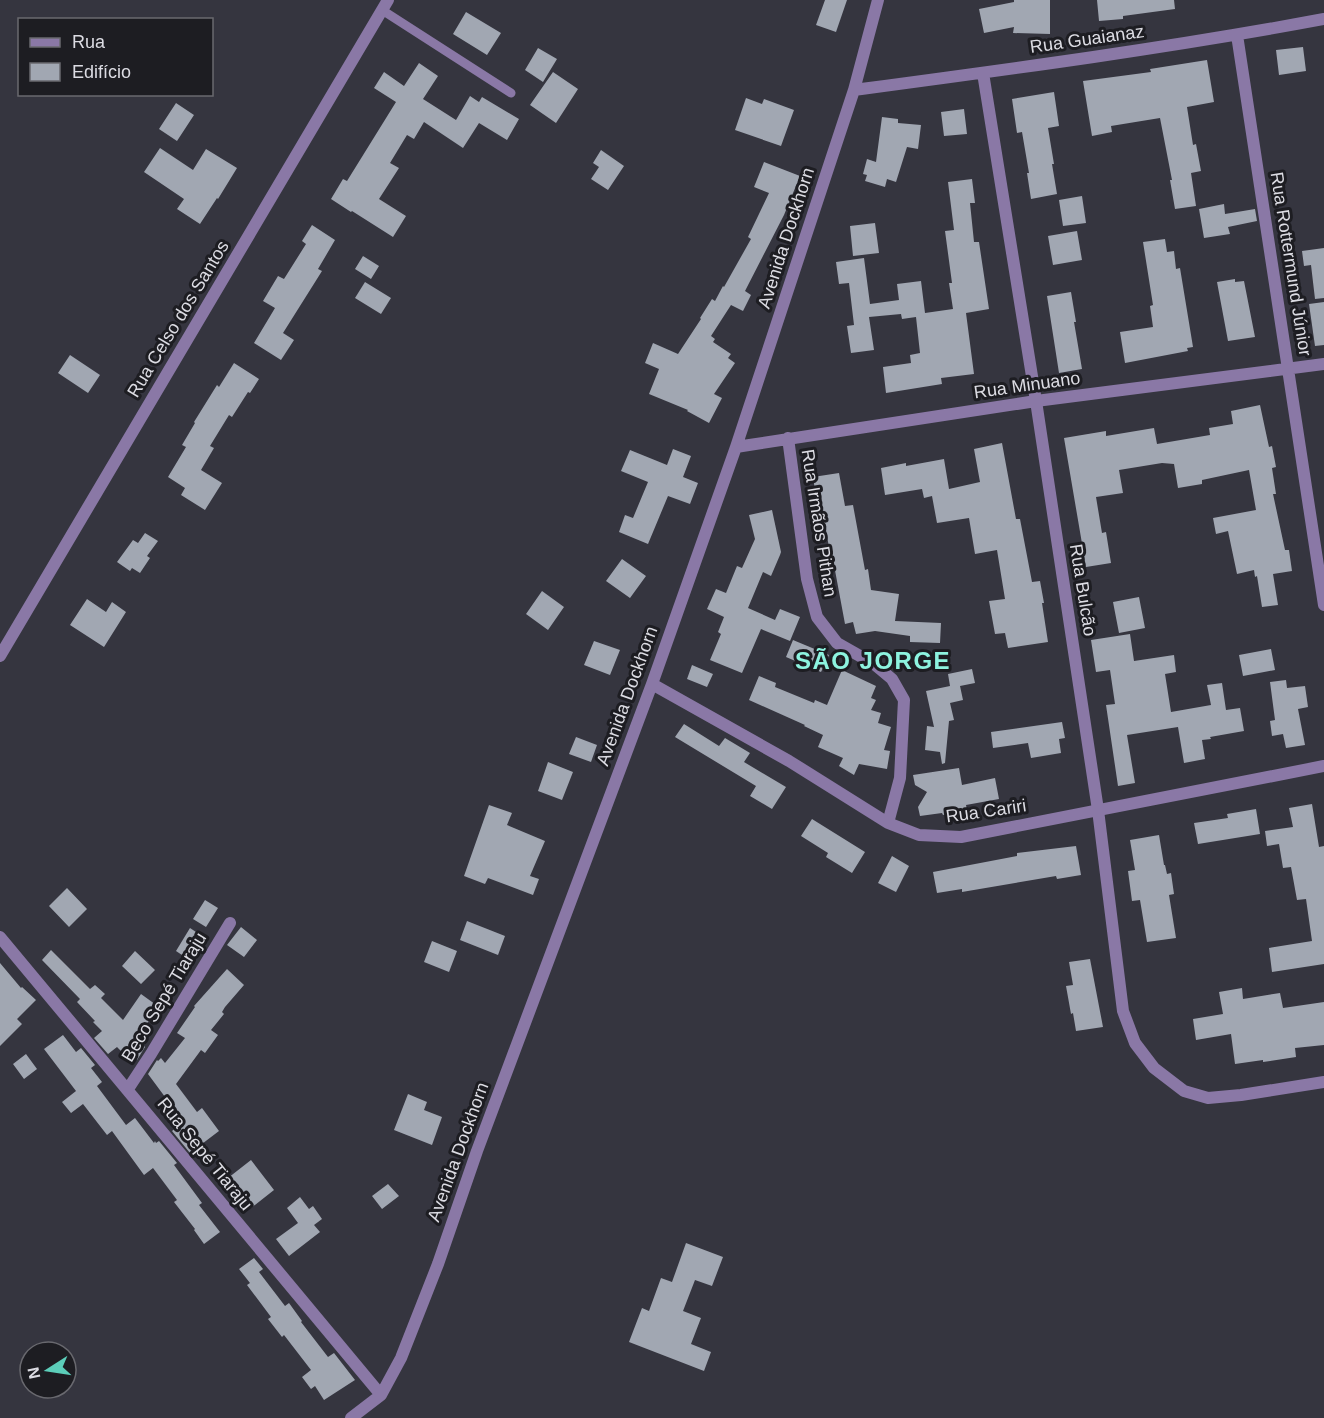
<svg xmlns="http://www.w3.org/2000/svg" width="1324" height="1418" viewBox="0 0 1324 1418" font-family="Helvetica,sans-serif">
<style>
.building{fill:#a1a7b2}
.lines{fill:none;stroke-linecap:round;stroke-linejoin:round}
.service{stroke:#8a78a6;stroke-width:9}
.minor{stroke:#8a78a6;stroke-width:12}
.labels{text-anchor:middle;stroke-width:6;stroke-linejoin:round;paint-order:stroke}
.street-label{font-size:18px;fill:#dcdce3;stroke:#1d1d22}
.district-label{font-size:24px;font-weight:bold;letter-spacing:1.5px;fill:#8df3df;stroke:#1d1d22}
</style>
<rect width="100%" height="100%" fill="#35353f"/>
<path class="building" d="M825 0H847L836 32 816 25Z
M1014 0H1050V34L1013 33 1014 27 984 33 979 9 1014 2Z
M1097 0H1174L1175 9 1123 16V19L1099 21Z
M466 12 501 33 487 55 453 34Z
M1303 47 1306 71 1279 75 1276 50Z
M538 48 557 59 543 82 525 70Z
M1207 60 1214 102 1187 107 1193 145 1196 144 1201 171 1191 173 1196 206 1175 209 1170 180H1172L1160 118 1111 126 1112 132 1092 136 1083 81 1151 72 1150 69Z
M419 63 438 76 423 99 456 120 470 96 479 102 482 97 519 119 507 140 479 123 463 148 424 122 414 139 407 135 390 163 399 168 379 199 406 216 393 237 352 211 351 212 331 199 343 179 347 181 396 102 374 88 384 72 404 86Z
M553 72 578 89 556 123 530 105Z
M1054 92 1059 126 1048 128 1054 164H1052L1057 194 1031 199 1027 173H1029L1022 132 1017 133 1012 99Z
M746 98 762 104 764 99 794 110 781 146 735 130Z
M176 103 194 115 177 141 159 129Z
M964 109 967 134 944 136 941 112Z
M882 117 898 119V123L921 125 918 149 907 147 896 182 887 179 885 187 865 181 867 175 863 174 867 159 876 162Z
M160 148 193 170 206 149 237 168 218 199 217 198 200 224 177 209 184 199 144 172Z
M601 150 624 166 608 190 591 179 599 167 593 163Z
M764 162 800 176 784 215 745 291 751 295 743 311 731 305 711 336 715 339 713 342 731 354 728 358 735 363 714 394 722 398 709 423 687 411 688 410 649 394 659 369 645 363 653 343 678 354 701 319 700 318 712 299 715 301 723 286 724 287 751 239 748 237 769 193 754 187Z
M972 179 975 203H970L974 242H979L989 309 966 313 974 374 941 378 942 384 886 393 883 367 911 363 910 355 920 353 916 317 902 319 901 314 869 317 874 350 851 353 847 326 854 325 849 283 839 284 836 262 864 258 870 304 899 300 897 284 921 281 925 313 953 309 949 283H952L945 231 954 230 948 182Z
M1082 196 1086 223 1063 226 1059 200Z
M1224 204 1225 214 1255 209 1257 221 1228 227 1230 234 1204 238 1199 209Z
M875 223 879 253 853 256 850 226Z
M312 225 335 240 318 269 322 271 283 333 294 340 281 360 254 343 275 308 263 301 278 276 284 279 306 244 302 241Z
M1077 231 1082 260 1053 265 1048 236Z
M1165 239 1167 252 1174 251 1176 269 1180 268 1193 347 1187 348 1188 351 1125 363 1120 332 1153 327 1150 306 1153 305 1143 242Z
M1324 248V298L1315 299 1311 265 1304 266 1302 251Z
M363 256 379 266 371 279 355 269Z
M1235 279V282L1244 281 1255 337 1228 341 1217 282Z
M365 282 391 298 381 314 355 298Z
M1071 292 1076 322H1074L1082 369 1059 373 1047 296Z
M1324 302V345L1315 346 1309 304Z
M70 355 100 375 88 393 58 373Z
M234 363 259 379 250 393 248 392 232 417 229 415 210 446 214 448 201 470 222 483 205 510 181 495 185 488 168 477 186 447 182 445 195 423 194 422 217 385 219 387Z
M1260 405 1269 447 1272 446 1276 467 1272 468 1276 494H1273L1285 550H1289L1292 571 1273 574 1278 605 1262 607 1257 576 1255 577 1254 570 1237 574 1228 531 1216 534 1213 518 1256 510 1249 470 1202 480V484L1178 488 1174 464 1162 463 1119 470 1123 493 1096 497 1102 533 1106 532 1111 563 1086 567 1064 438 1106 431V436L1154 428 1157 444 1210 435 1209 428 1233 424 1231 411Z
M1002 443 1016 519H1020L1032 582 1040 581 1044 603H1042L1048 642 1008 648 1005 633 995 634 989 601 1005 599 997 550 975 554 969 518 937 523 932 496 924 498 922 489 885 495 881 468 906 463V466L944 459 949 489 980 482 974 449Z
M673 449 691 456 683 477 698 483 690 504 668 496 648 544 619 532 625 515 633 518 648 482 621 471 630 450 667 465Z
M839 473 845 506 853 505 865 570 868 569 871 590 899 594 895 621 941 623 940 643 910 642V636L875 631 856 634 853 622 845 624 834 565H832L826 530H825L819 497H816L813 477Z
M772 510 781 552 780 555 771 576 763 572 748 608 775 620 780 609 800 617 790 641 761 629 742 673 710 660 721 634 718 632 724 617 707 609 716 589 726 593 737 566 742 568 755 539 749 515Z
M145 533 158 541 147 556 150 558 140 573 132 568 130 571 117 562 133 540 138 543Z
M622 559 646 576 630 598 606 581Z
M542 591 564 607 548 630 526 614Z
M1139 597 1145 628 1119 633 1113 602Z
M87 599 106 612 112 602 126 612 104 647 70 625Z
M1130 634 1134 661 1174 655 1176 672 1165 674 1171 712 1211 705 1207 685 1222 683 1226 710 1240 708 1244 731 1210 737 1211 739 1202 740 1205 759 1184 763 1178 727 1127 735 1135 783 1118 786 1106 705 1115 704 1110 670 1096 672 1091 640Z
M793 640 829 655 821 672 786 657Z
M594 641 620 650 610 675 584 665Z
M1271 649 1275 670 1243 676 1239 655Z
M692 665 713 674 707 687 687 679Z
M972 669 975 683 960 686 963 700 950 703 954 720 949 721 945 763 942 764 940 752 925 750 927 726 934 727 926 691 950 686 948 674Z
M842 670 876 686 871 698 876 700 871 710 881 713 878 723 891 727 884 750 890 751 887 769 859 764 854 775 839 766 843 758 818 747 823 735 804 726 805 725 749 700 759 676 776 683 775 687 814 703 815 700 827 705Z
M1286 680 1287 688 1305 686 1308 707 1298 709 1305 745 1286 748 1283 734 1272 736 1270 721 1275 720 1270 682Z
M1062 722 1065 738 1059 739 1061 753 1031 758 1028 743 993 748 991 732Z
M684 724 719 746 725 738 750 753 744 762 786 787 772 809 750 796 756 786 675 737Z
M576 737 597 745 591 762 569 754Z
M548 762 573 772 562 800 538 791Z
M959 768 962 785 995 778 999 799 966 805 967 810 943 815 942 813 920 816 918 807 927 792 915 785 913 775Z
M1312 804 1319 847 1324 846V964L1272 972 1269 948 1312 941 1306 899 1297 900 1291 867 1283 868 1279 844 1267 846 1265 831 1293 827 1289 808Z
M489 805 512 813 507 825 545 841 530 876 539 879 533 895 488 878 485 884 464 876Z
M1256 809 1260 834 1198 844 1194 823 1228 818 1227 814Z
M812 819 865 852 852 873 826 857 828 853 801 836Z
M1159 835 1164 865H1165L1167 874 1171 873 1174 894 1169 895 1176 938 1147 942 1140 900 1132 901 1128 871 1135 870 1130 840Z
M1076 846 1081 875 1057 879 1056 876 962 892V889L937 893 933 872 1017 856V853Z
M892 856 909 866 896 892 878 883Z
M67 888 87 909 69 927 49 906Z
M205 900 218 908 206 927 193 919Z
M467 921 505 936 498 955 460 940Z
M241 927 257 940 244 957 227 945Z
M190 928 202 936 188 959 176 951Z
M432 941 457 951 449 972 424 962Z
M51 950 90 989 95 985 105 994 101 998 123 1020 141 994 159 1007 140 1033 145 1038 140 1042 145 1047 137 1060 136 1059 132 1062 117 1047 108 1054 94 1038 102 1031 93 1022 95 1021 77 1002 80 999 42 960Z
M135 951 155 970 141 984 122 966Z
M1090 959 1103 1027 1076 1031 1073 1013 1071 1014 1066 986 1073 985 1069 962Z
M0 963 21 988 22 987 36 1000 17 1019 22 1024 0 1046Z
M227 969 244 985 225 1007 222 1012 224 1014 211 1030 218 1035 205 1053 201 1050 176 1084 197 1112 202 1108 219 1131 190 1153 172 1131 182 1123 166 1103 168 1101 148 1074 157 1060 158 1061 161 1058 165 1063 185 1038 177 1033 195 1007 194 1006Z
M1242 988 1243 999 1280 993 1283 1008 1324 1002V1045L1295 1048 1296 1057 1263 1062V1060L1235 1064 1231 1034 1196 1040 1193 1019 1223 1014 1219 992Z
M63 1035 76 1052 81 1048 95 1065 91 1068 102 1082 97 1086 126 1125 135 1118 154 1143 155 1141 156 1143 159 1141 177 1163 174 1165 202 1203 199 1205 220 1232 204 1244 194 1230 195 1229 174 1202 177 1200 153 1168 144 1175 112 1131 107 1135 83 1104 71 1113 62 1102 76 1091 44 1049Z
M26 1054 37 1069 24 1079 13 1064Z
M408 1094 427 1102 424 1110 442 1117 432 1145 394 1130Z
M251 1160 274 1190 251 1208 228 1178Z
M388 1184 399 1196 382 1209 372 1196Z
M300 1197 309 1209 313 1206 322 1219 314 1225 320 1232 289 1256 276 1239 298 1223 287 1208Z
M686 1243 723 1257 712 1286 695 1280 683 1311 701 1318 691 1344 711 1352 704 1371 629 1342 642 1308 649 1311 661 1278 672 1282Z
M254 1258 263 1269 259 1272 285 1306 289 1303 302 1321 301 1322 328 1357 334 1353 355 1380 324 1400 315 1386 311 1389 302 1377 311 1370 284 1335 282 1337 268 1319 271 1317 247 1285 250 1283 239 1269Z"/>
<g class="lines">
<path class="service" d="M382 10 511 93"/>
<path class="minor" d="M1237 35 1324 605
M983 73 1036 401 1098 810 1123 1011 1135 1043 1154 1068 1184 1091 1208 1098 1241 1095 1324 1082
M854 90C1011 69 1169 48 1324 19
M788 438 807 579 817 617 837 643 874 664 892 679 904 700 900 778 888 823
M736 447 1036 401 1324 364
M0 656 388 0
M652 684 789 761 888 823 919 835 961 837 1324 766
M0 937 381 1395
M128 1089 151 1054 230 923
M351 1418 381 1395 401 1358 438 1264 477 1151 652 684 736 447 854 90 878 0"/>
</g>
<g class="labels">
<g class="street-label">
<text transform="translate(1087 39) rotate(-8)" y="6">Rua Guaianaz</text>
<text transform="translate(786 238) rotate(-72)" y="6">Avenida Dockhorn</text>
<text transform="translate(1291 264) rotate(81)" y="6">Rua Rottermund Júnior</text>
<text transform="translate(178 319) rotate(-59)" y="6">Rua Celso dos Santos</text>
<text transform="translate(1027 385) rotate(-8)" y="6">Rua Minuano</text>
<text transform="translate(819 523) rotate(81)" y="6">Rua Irmãos Pithan</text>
<text transform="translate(1083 590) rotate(81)" y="6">Rua Bulcão</text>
<text transform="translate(627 696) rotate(-70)" y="6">Avenida Dockhorn</text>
<text transform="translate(986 811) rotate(-8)" y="6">Rua Cariri</text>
<text transform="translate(164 997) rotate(-59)" y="6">Beco Sepé Tiaraju</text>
<text transform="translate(458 1152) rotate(-70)" y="6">Avenida Dockhorn</text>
<text transform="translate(205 1154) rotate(51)" y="6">Rua Sepé Tiaraju</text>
</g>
<g class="district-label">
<text x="873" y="669">SÃO JORGE</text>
</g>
</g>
<rect x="18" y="18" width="195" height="78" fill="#1d1d22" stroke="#69696f" stroke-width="1.5"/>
<rect x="30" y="38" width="30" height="9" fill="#8a78a6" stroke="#69696f" stroke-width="1.5"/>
<text x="72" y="48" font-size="18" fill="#dcdce3">Rua</text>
<rect x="30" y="63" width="30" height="18" fill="#a1a7b2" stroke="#69696f" stroke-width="1.5"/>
<text x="72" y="78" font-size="18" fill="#dcdce3">Edifício</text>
<g transform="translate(48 1370) rotate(258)"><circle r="28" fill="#1d1d22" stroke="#69696f" stroke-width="1.5"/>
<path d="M0-4.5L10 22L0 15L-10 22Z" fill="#5cceba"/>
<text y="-9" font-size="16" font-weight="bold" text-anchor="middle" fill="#dcdce3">N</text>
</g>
</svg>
